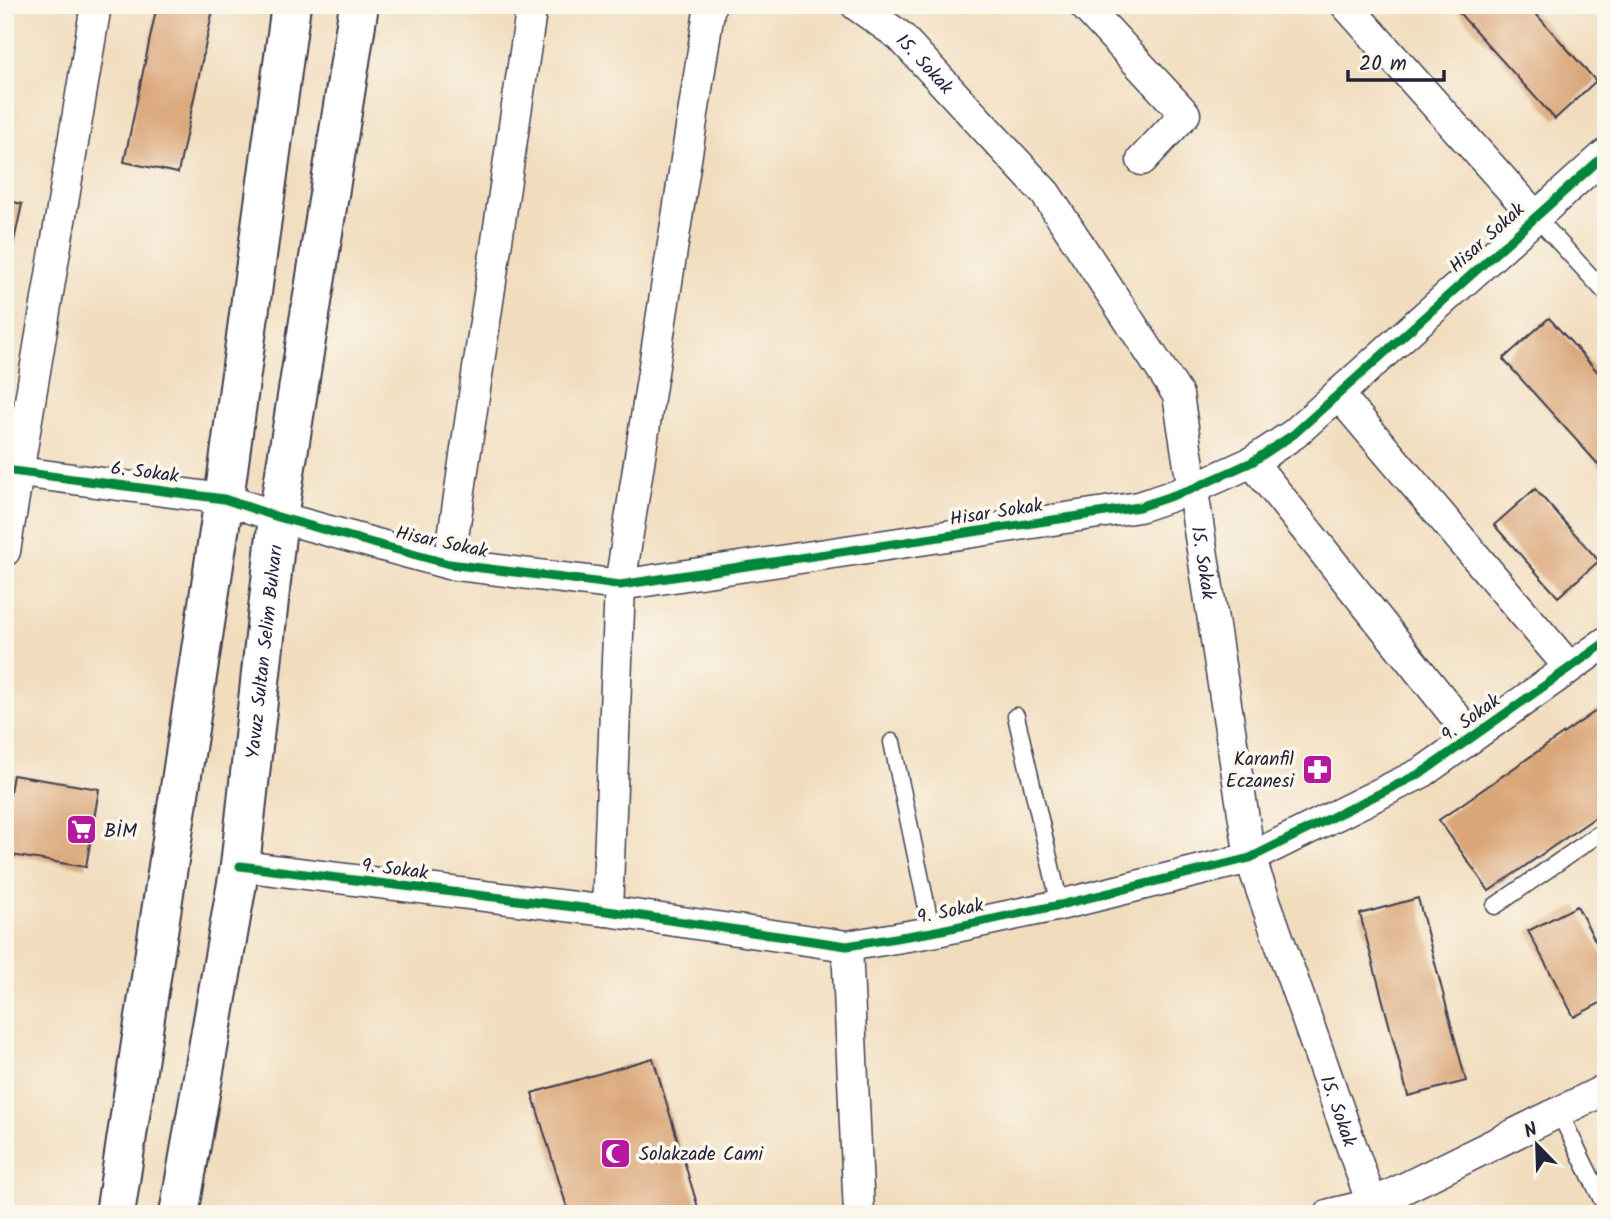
<svg xmlns="http://www.w3.org/2000/svg" width="1611" height="1219" viewBox="0 0 1611 1219" font-family="Kalam,sans-serif">
<style>
.building{fill:#daa678}
.lines{fill:none;stroke-linecap:round;stroke-linejoin:round}
.service-casing{stroke:#413e4f;stroke-width:19}
.minor-casing{stroke:#413e4f;stroke-width:33}
.secondary-casing{stroke:#413e4f;stroke-width:42}
.service{stroke:#fff;stroke-width:16}
.minor{stroke:#fff;stroke-width:30}
.secondary{stroke:#fff;stroke-width:38}
.cycleway-casing{stroke:#fbf7ec;stroke-width:13}
.cycleway{stroke:#00873e;stroke-width:9}
.labels{text-anchor:middle;stroke-width:7;stroke-linejoin:round;paint-order:stroke}
.street-label{font-size:19px;fill:#22223b;stroke:#fbf7ec}
.poi-label{font-size:19px;fill:#22223b;stroke:#fbf7ec;text-anchor:start}
</style>
<rect width="100%" height="100%" fill="#fbf7ec"/>
<filter id="ink" filterUnits="userSpaceOnUse"><feTurbulence type="fractalNoise" baseFrequency=".0143" numOctaves="2"/><feDisplacementMap in="SourceGraphic" scale="14" xChannelSelector="R" yChannelSelector="G"/><feConvolveMatrix kernelMatrix="1 2 1 2 8 2 1 2 1" color-interpolation-filters="sRGB"/></filter>
<filter id="wash" filterUnits="userSpaceOnUse"><feTurbulence type="fractalNoise" baseFrequency=".00686" numOctaves="4" result="noise"/><feDisplacementMap in="SourceGraphic" scale="28" xChannelSelector="R" yChannelSelector="G"/><feGaussianBlur stdDeviation="1.57" result="paint"/><feColorMatrix in="noise" values="0 0 0 0 0 0 0 0 0 0 0 0 0 0 0 0 0 1.4 0 .05"/><feComposite in="paint" operator="in"/></filter>
<g filter="url(#wash)">
<rect width="100%" height="100%" fill="#f1ddbe"/>
<g id="blocks">
<path class="building" d="M157 5H214L178 173 124 162Z
M1452 5H1528L1596 81 1555 119Z
M5 200 22 204 6 278H5Z
M1549 318 1606 381V473L1503 359Z
M1535 489 1599 561 1558 597 1494 525Z
M1606 704V810L1489 891 1439 820Z
M13 775 99 789 86 867 5 854V820Z
M1418 898 1466 1081 1408 1096 1360 914Z
M1577 906 1606 961V1000L1574 1017 1528 931Z
M653 1058 700 1214H569L532 1093Z"/>
</g>
</g>
<g filter="url(#ink)">
<use href="#blocks" fill-opacity="0" stroke="#413e4f" stroke-width="2"/>
<g class="lines">
<defs>
<path id="service" d="M1535 216 1606 293
M1016 716 1060 905
M892 742 932 932
M1495 906 1606 829
M1559 1112 1606 1208"/>
<g id="minor">
<path id="s1" d="M856 5 900 36 1046 194 1178 395 1250 858 1372 1204 1378 1214"/>
<path d="M1084 5 1185 114 1142 160"/>
<path d="M1346 5 1535 216"/>
<path d="M1338 394 1569 667"/>
<path d="M1252 462 1472 737"/>
<path d="M5 470 224 499 278 517 449 564 620 585 1139 507 1192 489 1252 462 1294 434 1606 154"/>
<path d="M5 551 96 5"/>
<path d="M449 564 532 5"/>
<path d="M240 866 607 911 847 946 932 932 1060 905 1250 858 1423 772 1606 642"/>
<path d="M607 911 620 585 710 5"/>
<path d="M847 946 859 1214"/>
<path d="M1330 1214 1372 1204 1606 1089"/>
</g>
<g id="secondary">
<path d="M115 1214 224 499 291 5"/>
<path id="s2" d="M179 1214 240 866 278 517 359 5"/>
</g>
</defs>
<use href="#service" class="service-casing"/>
<use href="#minor" class="minor-casing"/>
<use href="#secondary" class="secondary-casing"/>
<use href="#service" class="service"/>
<use href="#minor" class="minor"/>
<use href="#secondary" class="secondary"/>
<defs>
<path id="cycleway" d="M5 470 224 499 278 517 449 564 620 585 1139 507 1192 489 1252 462 1294 434 1606 154
M240 866 607 911 847 946 932 932 1060 905 1250 858 1423 772 1606 642"/>
</defs>
<use href="#cycleway" class="cycleway-casing"/>
<use href="#cycleway" class="cycleway"/>
</g>
</g>
<defs>
<symbol id="pharmacy-square" viewBox="-11 -11 22 22"><rect x="-9" y="-9" width="18" height="18" rx="4" fill="#b5179e" stroke="#fbf7ec"/><path d="M-2-6h4v4h4v4h-4v4h-4v-4h-4v-4h4Z" fill="#fff"/></symbol>
<symbol id="supermarket-square" viewBox="-11 -11 22 22"><rect x="-9" y="-9" width="18" height="18" rx="4" fill="#b5179e" stroke="#fbf7ec"/><path d="M-6-5.5h2.5l.6 2H6L4.5 2H-2.5L-4.4-4H-6ZM-1.5 3.2a1.3 1.3 0 1 0 .1 0ZM3 3.2a1.3 1.3 0 1 0 .1 0Z" fill="#fff"/></symbol>
<symbol id="mosque-square" viewBox="-11 -11 22 22"><rect x="-9" y="-9" width="18" height="18" rx="4" fill="#b5179e" stroke="#fbf7ec"/><path d="M3.5-4.9A6 6 0 1 0 3.5 4.9A5 5 0 1 1 3.5-4.9Z" fill="#fff"/></symbol>
</defs>
<g fill-rule="evenodd">
<use href="#pharmacy-square" x="1300" y="752" width="35" height="35"/>
<use href="#supermarket-square" x="64" y="812" width="35" height="35"/>
<use href="#mosque-square" x="598" y="1136" width="35" height="35"/>
</g>
<g class="labels">
<g class="street-label">
<text dy="7" stroke="none"><textPath href="#s1" startOffset="91">15. Sokak</textPath></text>
<text transform="translate(1486 237) rotate(-42)" y="7">Hisar Sokak</text>
<text transform="translate(145 471) rotate(7)" y="7">6. Sokak</text>
<text transform="translate(996 511) rotate(-9)" y="7">Hisar Sokak</text>
<text transform="translate(442 541) rotate(12)" y="7">Hisar Sokak</text>
<text dy="7" stroke="none"><textPath href="#s1" startOffset="679">15. Sokak</textPath></text>
<text dy="7" stroke="none"><textPath href="#s2" startOffset="569">Yavuz Sultan Selim Bulvarı</textPath></text>
<text transform="translate(1470 717) rotate(-36)" y="7">9. Sokak</text>
<text transform="translate(395 868) rotate(7)" y="7">9. Sokak</text>
<text transform="translate(950 910) rotate(-11)" y="7">9. Sokak</text>
<text dy="7" stroke="none"><textPath href="#s1" startOffset="1246">15. Sokak</textPath></text>
</g>
<g class="poi-label">
<text x="1294" y="765" text-anchor="end">Karanfil<tspan x="1294" dy="22">Eczanesi</tspan></text>
<text x="104" y="837">BİM</text>
<text x="639" y="1160">Solakzade Cami</text>
</g>
</g>
<rect width="1611" height="1219" fill="none" stroke="#fbf7ec" stroke-width="28"/>
<g transform="translate(1537 1145) rotate(337)" stroke="#fbf7ec" stroke-width="5" paint-order="stroke">
<path d="M0-5L12 26L0 18L-12 26Z" fill="#22223b"/>
<text y="-10" font-size="19" font-weight="bold" text-anchor="middle" fill="#22223b">N</text>
</g>
<path d="M1348 70v10h96v-10" fill="none" stroke="#22223b" stroke-width="3.5"/>
<text x="1359" y="70" font-size="21" fill="#22223b" stroke="#fbf7ec" stroke-width="5" paint-order="stroke">20 m</text>
</svg>
